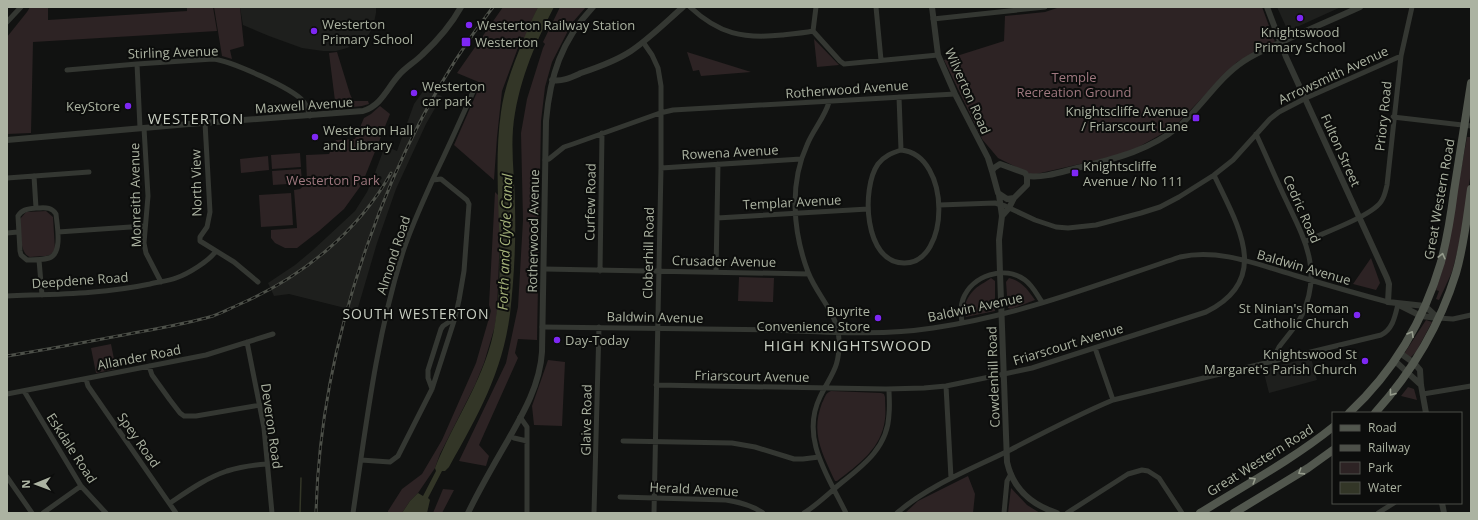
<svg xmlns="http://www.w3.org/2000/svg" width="1478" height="520" viewBox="0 0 1478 520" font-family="'Open Sans',sans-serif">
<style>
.built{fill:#1e1f1d}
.green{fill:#2d2324}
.water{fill:#333627}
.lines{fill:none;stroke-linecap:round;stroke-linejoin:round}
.stream{stroke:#333627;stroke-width:1.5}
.minor{stroke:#343732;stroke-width:5}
.tertiary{stroke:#343732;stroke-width:6}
.primary{stroke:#52574e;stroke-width:8}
.rail-casing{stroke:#4d5049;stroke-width:3}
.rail{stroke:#0c0d0c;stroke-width:1.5;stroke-dasharray:4.5;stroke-linecap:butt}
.oneway{stroke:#969c8d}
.poi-dot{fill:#7e27f4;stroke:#0c0d0c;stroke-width:1.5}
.labels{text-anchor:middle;stroke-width:4;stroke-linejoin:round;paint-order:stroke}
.poi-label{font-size:13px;fill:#acb3a2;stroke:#0c0d0c;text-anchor:start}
.street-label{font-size:13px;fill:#acb3a2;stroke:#0c0d0c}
.park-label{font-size:13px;fill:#9f787f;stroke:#0c0d0c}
.water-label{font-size:14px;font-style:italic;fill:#a3b078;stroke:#0c0d0c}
.neighbourhood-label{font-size:14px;letter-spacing:1px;fill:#c9cfc3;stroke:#0c0d0c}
.quarter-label{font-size:15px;letter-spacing:1px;fill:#c9cfc3;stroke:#0c0d0c}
</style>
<rect width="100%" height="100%" fill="#111211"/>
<path class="built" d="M240 7H376V13L373 27 369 34 364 38 348 45 349 47 347 48 336 51H323L302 48 269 36 243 25Z
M1277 7H1341L1288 31Z
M424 90 442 96 426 124 396 189 377 243 357 311 289 294 274 296 268 283 295 265 313 250 355 211 367 192 373 178 385 146 397 151 414 104Z
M1309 358H1311L1317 380 1269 393 1263 369Z"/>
<path class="green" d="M30 7H48V20L187 11V7H213L217 31 33 42 31 133 7 134V37L27 12Z
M214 7H240L244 46 230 50 232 59 222 56Z
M503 7H538L525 38 522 37 502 91 497 137 494 180 454 145 481 83 457 73Z
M560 7H586L572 23 552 62 545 87 541 121 537 340 518 339 515 353 518 358 479 445 489 456 486 466 459 461 506 363 518 307 523 220 521 133 527 99 543 48 545 44 543 42Z
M1060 7H1262L1275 42 1237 62 1174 127 1128 153 1032 175 998 158 982 139 944 60 1004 41 1005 16 1045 12Z
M814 39 839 65 817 67Z
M337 52 350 94 353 101H368L369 104 362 106 336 109 329 53Z
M687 52 751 72 701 76 699 70 693 71Z
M380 106 390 114 362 184 344 209 319 231 297 248H285L275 243 271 238V230L297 228 294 190 300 189 307 183 306 155 329 154 336 140 355 139 364 118 371 114Z
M1467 137H1471V172L1460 241 1452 272 1439 300 1436 299 1439 291 1436 290 1443 268Z
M300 153 301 167 272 169 271 155Z
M268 156 269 170 241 173 240 159Z
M301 169 302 183 273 185 272 171Z
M495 192 499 196V259L497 312 495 326 484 363 475 385 440 454 435 468 418 493 410 501 402 513H388V511L402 489 422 474 442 440 476 363 491 311 489 305Z
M291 193 293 225 261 227 259 195Z
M46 211 53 217 55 249C52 255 49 256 43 256 39 256 34 257 30 257 19 254 21 228 20 219L26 212Z
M1371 258 1380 283 1376 290 1353 284Z
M739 277 774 278 773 302 738 301Z
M991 278 995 281V311L966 317C961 309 968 295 975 289 979 285 986 282 991 278Z
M1009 278C1022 281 1028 290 1035 300L1011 309 1008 308 1006 282Z
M1426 320 1432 322 1416 352 1410 358 1404 354Z
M111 344 116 369 96 373 91 348Z
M548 360 565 362 562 426 534 425 532 406Z
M1408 387 1414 389 1417 400 1401 396Z
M831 391 881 393 884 394 885 397C885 404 886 412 885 419 882 448 858 465 837 481H835L833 477C821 451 811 432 822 403 825 398 825 393 831 391Z
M968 476 975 494 973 513H905L918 501Z
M1011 488 1027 505 1040 513H1008Z
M443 489 454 490 442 513H433Z"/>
<path class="water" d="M538 7H554C534 45 517 86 513 129 511 155 515 182 515 208 516 243 514 279 510 314 502 374 478 415 449 467L445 471H442L428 498 430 500 427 513H402L410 501 418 493 423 496 436 471 435 468C454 420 487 376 495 324 507 255 491 182 501 112 504 88 513 66 522 43 527 31 532 19 538 7Z"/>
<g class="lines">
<path class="stream" d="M300 513 301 478"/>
<path class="minor" d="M690 7C719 34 743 39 782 35 792 34 803 33 813 31L816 7
M876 7 881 60
M933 19 1045 7
M7 22 21 7
M813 31 840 61 844 64 938 55
M643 42 652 55 658 68 661 86V168L654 513
M137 64 140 128
M67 70 137 64 213 59C231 61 292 88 303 101 307 105 308 111 310 116
M899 97 901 150
M829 102C825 117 813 130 807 145 789 184 793 232 808 272 817 296 838 313 839 340 840 368 831 374 820 397 800 438 828 476 846 513
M1393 117 1471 126
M205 123 210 212 207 227 200 237V241L234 262 258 282
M144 128 148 196 144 243 146 253 161 282
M1256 134C1266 155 1275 177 1285 198 1304 238 1323 270 1302 315 1296 327 1287 336 1279 347L1277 351V360
M901 150C952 155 950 264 904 263 864 263 861 188 878 164 884 156 892 153 901 150Z
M545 160 549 159 564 147 573 144 660 113 673 110 955 94
M661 168 801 159
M34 176 36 208
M7 178 89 172
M939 205 995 203 1005 206 1035 220 1056 227 1068 228 1096 225 1141 213 1160 207 1179 197 1214 175 1233 160 1270 119 1279 112 1306 98 1401 56
M36 208C44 208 51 206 56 214 57 225 63 254 49 258 42 260 34 260 27 260L21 255 20 251 18 216C22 209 28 209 36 208Z
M717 218 868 209
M58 232 145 226
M7 233 18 232
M1306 241C1323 233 1375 215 1382 200 1385 195 1386 189 1387 185L1401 56 1412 7
M39 260 42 295
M544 269 809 274
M600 271 602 133
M716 272 718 164
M7 296C55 294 103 294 150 284 158 282 168 281 176 278 188 274 209 261 216 251
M1438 318 1453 319 1471 315
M962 323C961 315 960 307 963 299 972 275 1005 265 1025 280 1033 286 1037 295 1042 302
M542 327C620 328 697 329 774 330 827 332 881 336 933 328 1018 316 1099 284 1180 257 1219 248 1259 265 1297 276 1327 285 1358 294 1388 302
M247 342 264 428 272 513
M1095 348 1113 400
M149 366 152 375 170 400 180 413 184 416H196L260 405
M86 379 88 386 176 513
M656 385 886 389 924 388 946 386 1004 374 1032 368 1206 312C1273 279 1237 224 1214 175
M946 386 951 478
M432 389 428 378V370L441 329 443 326 455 318
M24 391 81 486 106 513
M7 394 206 355 273 334
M1423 394 1471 386
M520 417 527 427V513
M514 438 527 441
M623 441 732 443 755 447 794 459H803L819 457
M361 460 390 462 398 456 432 389 455 318 459 300 464 271 469 204 467 200 441 179 433 180
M7 477 32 513
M620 497 726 500C739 502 752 505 763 513
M170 503C188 491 206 478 227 471 240 467 254 465 267 464
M43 513 81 486
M353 513C366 426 376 339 402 255 410 229 422 204 433 179 448 148 462 117 476 85
M594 513 599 327
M804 513C817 505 828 494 840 484 864 465 888 447 889 414 890 405 889 397 889 389
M897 513C928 486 969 470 1006 452 1041 434 1077 415 1113 400L1381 335C1393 329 1395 316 1398 304
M1004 513 1007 481 1011 474
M1067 513 1128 474 1142 470 1148 471 1159 478 1182 513
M1378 513 1394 503"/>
<path class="tertiary" d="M932 7 938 55 955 94 988 158 992 171
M1267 7 1286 57 1387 278 1389 284 1388 302 1425 306 1438 318
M552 80C562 82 572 77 581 73 599 67 616 61 631 51 650 38 666 22 683 7
M7 140 189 124 363 111C382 105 387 88 399 75 406 67 415 62 422 55 437 41 451 25 461 7
M1000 164 1025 173 1027 176V185L1014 198 1007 199 998 193 992 171 994 168Z
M1027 176C1044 178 1061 172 1077 168 1113 159 1149 151 1178 127 1202 107 1218 78 1244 61 1258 52 1273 46 1288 39 1312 28 1336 18 1360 7
M999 195 1002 216 999 240 1000 273 1007 462C1013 489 1032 505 1057 513
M1002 216 1009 208 1014 198
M1399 305 1421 316 1438 318
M1400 353 1414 363 1420 370 1421 385 1426 413
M1395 361 1421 385
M1442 503 1444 513
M468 513C480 488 494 464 508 440 524 412 540 384 542 352L546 121C550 76 561 41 593 7"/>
<path class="primary" d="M1349 413C1393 372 1424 320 1441 262 1447 239 1451 215 1454 191 1460 155 1465 119 1471 83
M1375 413C1411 373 1440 325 1456 273 1464 246 1467 217 1471 189
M1200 513C1245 485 1292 460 1333 427
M1234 513 1308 468 1333 450"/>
<defs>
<path id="rail" d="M7 356C44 350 81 343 118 336 149 330 182 325 213 316 222 313 231 308 240 304 302 277 358 232 391 173
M316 513C320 343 388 142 493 7"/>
</defs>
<use href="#rail" class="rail-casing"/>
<use href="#rail" class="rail"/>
</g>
<defs><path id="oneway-chevron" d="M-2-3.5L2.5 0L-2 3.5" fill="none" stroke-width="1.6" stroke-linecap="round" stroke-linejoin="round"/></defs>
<g class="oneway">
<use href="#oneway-chevron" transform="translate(1442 256) rotate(-76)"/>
<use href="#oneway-chevron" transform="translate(1411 334) rotate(-60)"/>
<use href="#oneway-chevron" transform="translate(1392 393) rotate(128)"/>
<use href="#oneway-chevron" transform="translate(1301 472) rotate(148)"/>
<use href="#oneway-chevron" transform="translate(1253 480) rotate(-32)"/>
</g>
<g class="poi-dot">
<circle cx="1300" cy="18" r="4"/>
<circle cx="469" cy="25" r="4"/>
<circle cx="314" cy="31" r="4"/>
<rect x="461" y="37" width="10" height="10" rx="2"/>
<circle cx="414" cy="93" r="4"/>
<circle cx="128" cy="106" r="4"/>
<rect x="1192" y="114" width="8" height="8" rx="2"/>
<circle cx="315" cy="137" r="4"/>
<rect x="1071" y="169" width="8" height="8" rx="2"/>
<circle cx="1357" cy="315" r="4"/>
<circle cx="878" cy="318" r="4"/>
<circle cx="557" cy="340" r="4"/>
<circle cx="1365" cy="361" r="4"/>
</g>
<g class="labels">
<g class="poi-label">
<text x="322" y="29">Westerton<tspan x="322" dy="15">Primary School</tspan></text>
<text x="477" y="30">Westerton Railway Station</text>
<text x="1300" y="37" text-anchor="middle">Knightswood<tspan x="1300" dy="15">Primary School</tspan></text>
<text x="475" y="47">Westerton</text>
<text x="422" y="91">Westerton<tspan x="422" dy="15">car park</tspan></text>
<text x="120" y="111" text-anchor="end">KeyStore</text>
<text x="1188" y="116" text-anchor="end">Knightscliffe Avenue<tspan x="1188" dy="15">/ Friarscourt Lane</tspan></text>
<text x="323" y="135">Westerton Hall<tspan x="323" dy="15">and Library</tspan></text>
<text x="1083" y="171">Knightscliffe<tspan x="1083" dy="15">Avenue / No 111</tspan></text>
<text x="1349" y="313" text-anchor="end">St Ninian's Roman<tspan x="1349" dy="15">Catholic Church</tspan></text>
<text x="870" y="316" text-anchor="end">Buyrite<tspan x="870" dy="15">Convenience Store</tspan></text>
<text x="565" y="345">Day-Today</text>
<text x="1357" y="359" text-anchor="end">Knightswood St<tspan x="1357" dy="15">Margaret's Parish Church</tspan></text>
</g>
<g class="street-label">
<text transform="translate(173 52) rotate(-2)" y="5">Stirling Avenue</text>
<text transform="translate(1333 75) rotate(-25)" y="5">Arrowsmith Avenue</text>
<text transform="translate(847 89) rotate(-4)" y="5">Rotherwood Avenue</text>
<text transform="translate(968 91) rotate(66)" y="5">Wilverton Road</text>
<text transform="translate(304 105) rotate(-4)" y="5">Maxwell Avenue</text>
<text transform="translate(1383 116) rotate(-84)" y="5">Priory Road</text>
<text transform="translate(1341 150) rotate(66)" y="5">Fulton Street</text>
<text transform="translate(730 152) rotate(-3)" y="5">Rowena Avenue</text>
<text transform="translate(196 183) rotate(-91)" y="5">North View</text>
<text transform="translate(135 195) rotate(-91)" y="5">Monreith Avenue</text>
<text transform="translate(1439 199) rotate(-80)" y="5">Great Western Road</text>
<text transform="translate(590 202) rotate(-89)" y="5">Curfew Road</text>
<text transform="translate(792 202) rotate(-3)" y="5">Templar Avenue</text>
<text transform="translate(1302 209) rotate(66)" y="5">Cedric Road</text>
<text transform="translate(533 231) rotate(-89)" y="5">Rotherwood Avenue</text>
<text transform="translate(648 253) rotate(-89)" y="5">Cloberhill Road</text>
<text transform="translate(393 255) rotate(-72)" y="5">Almond Road</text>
<text transform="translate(724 261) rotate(1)" y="5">Crusader Avenue</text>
<text transform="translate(1304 267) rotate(16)" y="5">Baldwin Avenue</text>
<text transform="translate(80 280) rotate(-4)" y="5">Deepdene Road</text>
<text transform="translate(975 307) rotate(-12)" y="5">Baldwin Avenue</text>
<text transform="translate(655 317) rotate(1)" y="5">Baldwin Avenue</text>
<text transform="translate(1068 344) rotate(-17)" y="5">Friarscourt Avenue</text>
<text transform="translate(139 357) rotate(-11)" y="5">Allander Road</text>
<text transform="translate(752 376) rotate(1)" y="5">Friarscourt Avenue</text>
<text transform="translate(993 377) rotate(-92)" y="5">Cowdenhill Road</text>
<text transform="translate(586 420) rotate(-89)" y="5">Glaive Road</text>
<text transform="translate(272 426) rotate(82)" y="5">Deveron Road</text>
<text transform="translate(139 440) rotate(55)" y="5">Spey Road</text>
<text transform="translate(72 448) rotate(57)" y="5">Eskdale Road</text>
<text transform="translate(1260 460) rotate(-32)" y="5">Great Western Road</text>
<text transform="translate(694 489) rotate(3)" y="5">Herald Avenue</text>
</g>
<g class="park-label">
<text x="1074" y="82">Temple<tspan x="1074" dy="15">Recreation Ground</tspan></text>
<text x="333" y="185">Westerton Park</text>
</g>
<g class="water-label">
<text transform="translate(505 242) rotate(-88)" y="5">Forth and Clyde Canal</text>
</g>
<g class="neighbourhood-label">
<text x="416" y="319">SOUTH WESTERTON</text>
</g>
<g class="quarter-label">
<text x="196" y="124">WESTERTON</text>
<text x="848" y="351">HIGH KNIGHTSWOOD</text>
</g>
</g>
<rect width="1478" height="520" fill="none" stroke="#acb3a2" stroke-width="16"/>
<rect x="1332" y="412" width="130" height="92" fill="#0c0d0c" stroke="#4c4f48"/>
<rect x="1340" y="425" width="20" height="6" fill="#52574e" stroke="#4c4f48"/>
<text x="1368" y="432" font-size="12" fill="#acb3a2">Road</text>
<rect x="1340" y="445" width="20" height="6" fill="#4d5049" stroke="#4c4f48"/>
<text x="1368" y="452" font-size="12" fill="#acb3a2">Railway</text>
<rect x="1340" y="462" width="20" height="12" fill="#2d2324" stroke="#4c4f48"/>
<text x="1368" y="472" font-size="12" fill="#acb3a2">Park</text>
<rect x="1340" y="482" width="20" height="12" fill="#333627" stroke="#4c4f48"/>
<text x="1368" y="492" font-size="12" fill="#acb3a2">Water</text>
<g transform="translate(36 484) rotate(269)" stroke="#0c0d0c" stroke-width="3" paint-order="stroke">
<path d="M0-3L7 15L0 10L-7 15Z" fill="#acb3a2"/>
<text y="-6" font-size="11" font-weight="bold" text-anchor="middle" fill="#acb3a2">N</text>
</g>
</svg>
